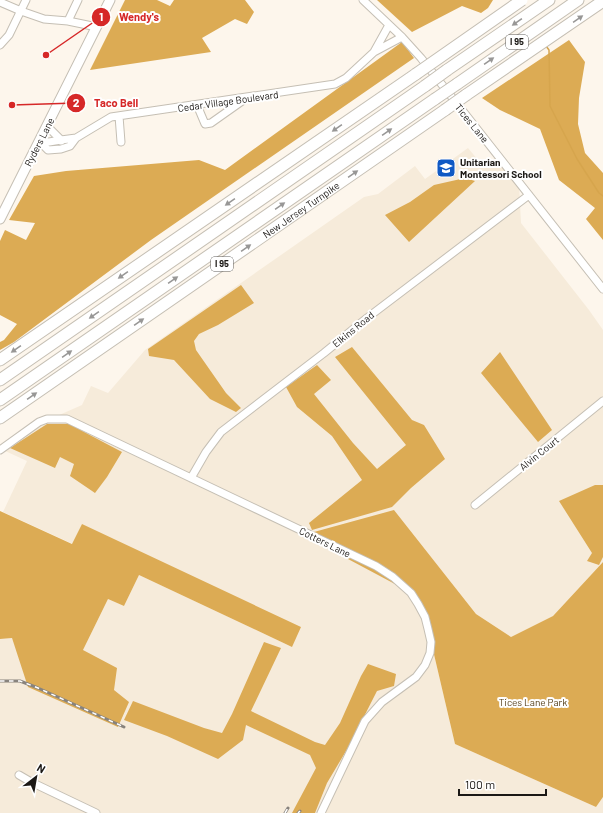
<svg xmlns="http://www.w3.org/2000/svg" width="603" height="813" viewBox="0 0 603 813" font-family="Barlow,sans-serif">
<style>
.built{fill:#f6ebda}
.forest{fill:#dcab54}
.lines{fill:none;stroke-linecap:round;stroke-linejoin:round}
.stream{stroke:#d6a54d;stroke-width:1.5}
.minor-casing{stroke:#c5bfb4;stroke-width:9}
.major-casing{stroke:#c5bfb4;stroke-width:11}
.highway-casing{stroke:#c5bfb4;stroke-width:13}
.minor{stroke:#fff;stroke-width:7}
.major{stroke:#fff;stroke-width:9}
.highway{stroke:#fff;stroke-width:11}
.rail-casing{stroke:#88837d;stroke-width:3}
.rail{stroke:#fff;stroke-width:1.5;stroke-dasharray:4.5;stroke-linecap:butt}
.highway-bridge-casing{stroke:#c5bfb4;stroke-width:13;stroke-linecap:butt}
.highway-bridge{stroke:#fff;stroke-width:11}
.oneway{fill:#989796}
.labels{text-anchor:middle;stroke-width:4;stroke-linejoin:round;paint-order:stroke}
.shield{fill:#fff;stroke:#5f5d5b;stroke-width:1}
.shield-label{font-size:9px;font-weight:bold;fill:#1b1815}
.street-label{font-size:10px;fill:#1b1815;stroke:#fff}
.poi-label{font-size:10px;font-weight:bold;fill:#1b1815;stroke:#fff;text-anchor:start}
.park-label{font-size:10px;fill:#56411c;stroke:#fff}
.leader{fill:none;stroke:#d62828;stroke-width:1.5}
.callout-dot{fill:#d62828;stroke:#fff;stroke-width:1.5}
.mark-label{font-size:12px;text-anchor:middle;font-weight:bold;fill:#fff}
.callout-label{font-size:11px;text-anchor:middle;font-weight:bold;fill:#d62828;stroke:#fff;stroke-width:4;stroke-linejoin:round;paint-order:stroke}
</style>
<rect width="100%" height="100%" fill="#fdf6ec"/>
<path class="built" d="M468 148 483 166 498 156 519 184 521 223 589 310 603 330V562L553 616 511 637 476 614 394 510 408 591 429 633 455 744 596 807 603 797V813H0V639L12 638 18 654 114 690 83 650 108 599 124 606 139 575 292 647 82 524 73 544 3 512 27 461 3 450 41 423 82 405 91 386 108 393 145 350 364 197 378 194 415 166 425 179Z"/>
<path class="forest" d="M125 0H157L170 6 174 0H245L254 12 247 24 235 19 202 38 211 52 90 70Z
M377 0H493L488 8 481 13 462 6 412 32Z
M569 40 585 62 579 98 578 124 585 153 603 173V240L586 219 595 208 559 180 540 129 500 110 482 98Z
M402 42 414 58 151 240 14 342 0 350V342L4 340 17 324 0 315V241L5 230 26 240 35 223 9 220 34 176 66 171 199 160 225 170Z
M465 178 475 181 409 242 385 215 410 202 434 185Z
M241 285 254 303 218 325 199 334 194 341 196 350 226 393 241 408 236 412 210 399 174 360 149 356 148 349Z
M352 347 412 420 424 425 445 459 411 488 392 507 312 530 309 523 362 480 332 436 297 407 286 387 317 365 331 380 314 394 353 443 377 469 406 445 335 357Z
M500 352 552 430 538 442 481 373Z
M47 424H69L122 452 107 477 95 493 70 476 74 464 60 457 55 468 10 448Z
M595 485H603V557L599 565 587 561 592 553 559 501Z
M394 510 476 614 511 637 553 616 603 562V797L596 807 455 744 429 633 408 591 303 535Z
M0 511 72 544 82 524 301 627 292 647 139 575 124 606 108 599 83 650 117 668 114 690 129 702 118 727 28 687 12 638 0 639Z
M264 642 281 648 251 711 315 742 325 745 340 723 361 676 368 664 396 674 394 686 377 691 349 746 327 783 315 813H292L316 768 310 755 246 725 243 740 218 759 167 736 124 720 133 701 204 728 222 733 232 714Z"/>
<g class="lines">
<path class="stream" d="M546 46 549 50 550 106 577 159 599 193 603 196"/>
<defs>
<path id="minor" d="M363 0 402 37 421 58 603 289
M0 2 21 11 44 19 68 21 97 27
M68 21 78 0
M389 25 374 52 402 37
M0 45 9 35 26 0
M197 105 205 124 211 123 245 99
M119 116 121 142
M47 126 61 140 76 138
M39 141 48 150 61 149 70 146 76 138 111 117 335 84 346 78 374 52
M39 141 49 142 61 140V141
M0 450 39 422 47 419H67L376 566 393 577 411 593 418 604 425 617 428 629 431 642 430 653 425 665 416 677 382 702 365 721 321 813
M191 478 206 452 221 432 324 353 367 318 529 195
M475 505 603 401
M19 775 31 782 96 813"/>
<path id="major" d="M0 219 110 0"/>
<g id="highway">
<path d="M447 70 549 0"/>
<path d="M457 84 578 0"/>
<path d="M466 95 603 1"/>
<path d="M0 360 416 74"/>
<path d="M0 380 425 86"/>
<path d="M0 400 435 99"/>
<path id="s1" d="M0 418 445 110"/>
</g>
</defs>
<use href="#minor" class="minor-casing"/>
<use href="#major" class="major-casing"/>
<use href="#highway" class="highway-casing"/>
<use href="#minor" class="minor"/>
<use href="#major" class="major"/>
<use href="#highway" class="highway"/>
<defs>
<path id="rail" d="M0 681H20L38 688 124 727
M285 813 288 808
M298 813 300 811"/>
</defs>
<use href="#rail" class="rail-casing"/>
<use href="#rail" class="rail"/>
<defs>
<path id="highway-bridge" d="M416 74 522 0
M425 86 447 70
M435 99 457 84
M445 110 466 95"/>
</defs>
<use href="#highway-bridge" class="highway-bridge-casing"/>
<use href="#highway-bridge" class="highway-bridge"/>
</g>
<defs><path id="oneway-solid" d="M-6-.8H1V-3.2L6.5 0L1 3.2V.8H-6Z"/></defs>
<g class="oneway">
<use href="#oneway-solid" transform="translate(578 19) rotate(-35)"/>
<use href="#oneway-solid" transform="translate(517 22) rotate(145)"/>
<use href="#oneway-solid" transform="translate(489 61) rotate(-35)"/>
<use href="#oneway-solid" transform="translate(337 128) rotate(145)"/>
<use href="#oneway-solid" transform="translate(387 132) rotate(-35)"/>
<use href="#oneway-solid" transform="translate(353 174) rotate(-35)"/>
<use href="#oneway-solid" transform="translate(230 202) rotate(145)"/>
<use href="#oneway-solid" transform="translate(280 206) rotate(-35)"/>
<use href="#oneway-solid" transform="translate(246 248) rotate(-35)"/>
<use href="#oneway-solid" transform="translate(123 275) rotate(145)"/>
<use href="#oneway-solid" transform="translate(173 280) rotate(-35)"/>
<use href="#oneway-solid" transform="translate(94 315) rotate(145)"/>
<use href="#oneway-solid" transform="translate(139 322) rotate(-35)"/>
<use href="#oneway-solid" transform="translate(16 349) rotate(145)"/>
<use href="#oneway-solid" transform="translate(67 354) rotate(-35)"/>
<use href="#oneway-solid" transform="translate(32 396) rotate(-35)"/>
</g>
<defs>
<symbol id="school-square" viewBox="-11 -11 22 22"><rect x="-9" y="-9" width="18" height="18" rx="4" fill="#1059c4" stroke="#fff"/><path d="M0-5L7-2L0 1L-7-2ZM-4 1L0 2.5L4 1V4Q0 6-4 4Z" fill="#fff"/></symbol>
</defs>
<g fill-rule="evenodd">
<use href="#school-square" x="435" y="157" width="22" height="22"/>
</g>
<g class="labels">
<g class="shield">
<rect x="506" y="35" width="22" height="14" rx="3"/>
<rect x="211" y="257" width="22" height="14" rx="3"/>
</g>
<g class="shield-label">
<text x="517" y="45">I 95</text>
<text x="222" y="267">I 95</text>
</g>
<g class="street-label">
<text transform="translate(228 101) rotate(-8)" y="4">Cedar Village Boulevard</text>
<text transform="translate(472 123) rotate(51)" y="4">Tices Lane</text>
<text transform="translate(39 142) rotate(-63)" y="4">Ryders Lane</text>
<text dy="4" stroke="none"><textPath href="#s1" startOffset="366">New Jersey Turnpike</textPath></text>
<text transform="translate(353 329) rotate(-39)" y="4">Elkins Road</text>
<text transform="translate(539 453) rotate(-39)" y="4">Alvin Court</text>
<text transform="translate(325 542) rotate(26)" y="4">Cotters Lane</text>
</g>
<g class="poi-label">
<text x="460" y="166">Unitarian<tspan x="460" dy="12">Montessori School</tspan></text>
</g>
<g class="park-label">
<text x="533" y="706">Tices Lane Park</text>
</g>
</g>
<path class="leader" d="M46 55L101 17M12 105L76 103"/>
<g class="callout-dot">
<circle cx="46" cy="55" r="4"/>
<circle cx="12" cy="105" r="4"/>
<circle cx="101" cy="17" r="10"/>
<circle cx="76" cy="103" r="10"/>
</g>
<g class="mark-label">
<text x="101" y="21">1</text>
<text x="76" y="107">2</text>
</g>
<g class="callout-label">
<text x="139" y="21">Wendy's</text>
<text x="116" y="107">Taco Bell</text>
</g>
<g transform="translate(36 777) rotate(31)" stroke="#ffffff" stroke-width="3" paint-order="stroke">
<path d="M0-3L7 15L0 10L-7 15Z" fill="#1b1815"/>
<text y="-6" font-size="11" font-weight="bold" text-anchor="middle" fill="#1b1815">N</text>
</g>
<path d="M459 789v6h87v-6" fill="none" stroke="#1b1815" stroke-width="2"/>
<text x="465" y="789" font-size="12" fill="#1b1815" stroke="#ffffff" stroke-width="3" paint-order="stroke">100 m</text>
</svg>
